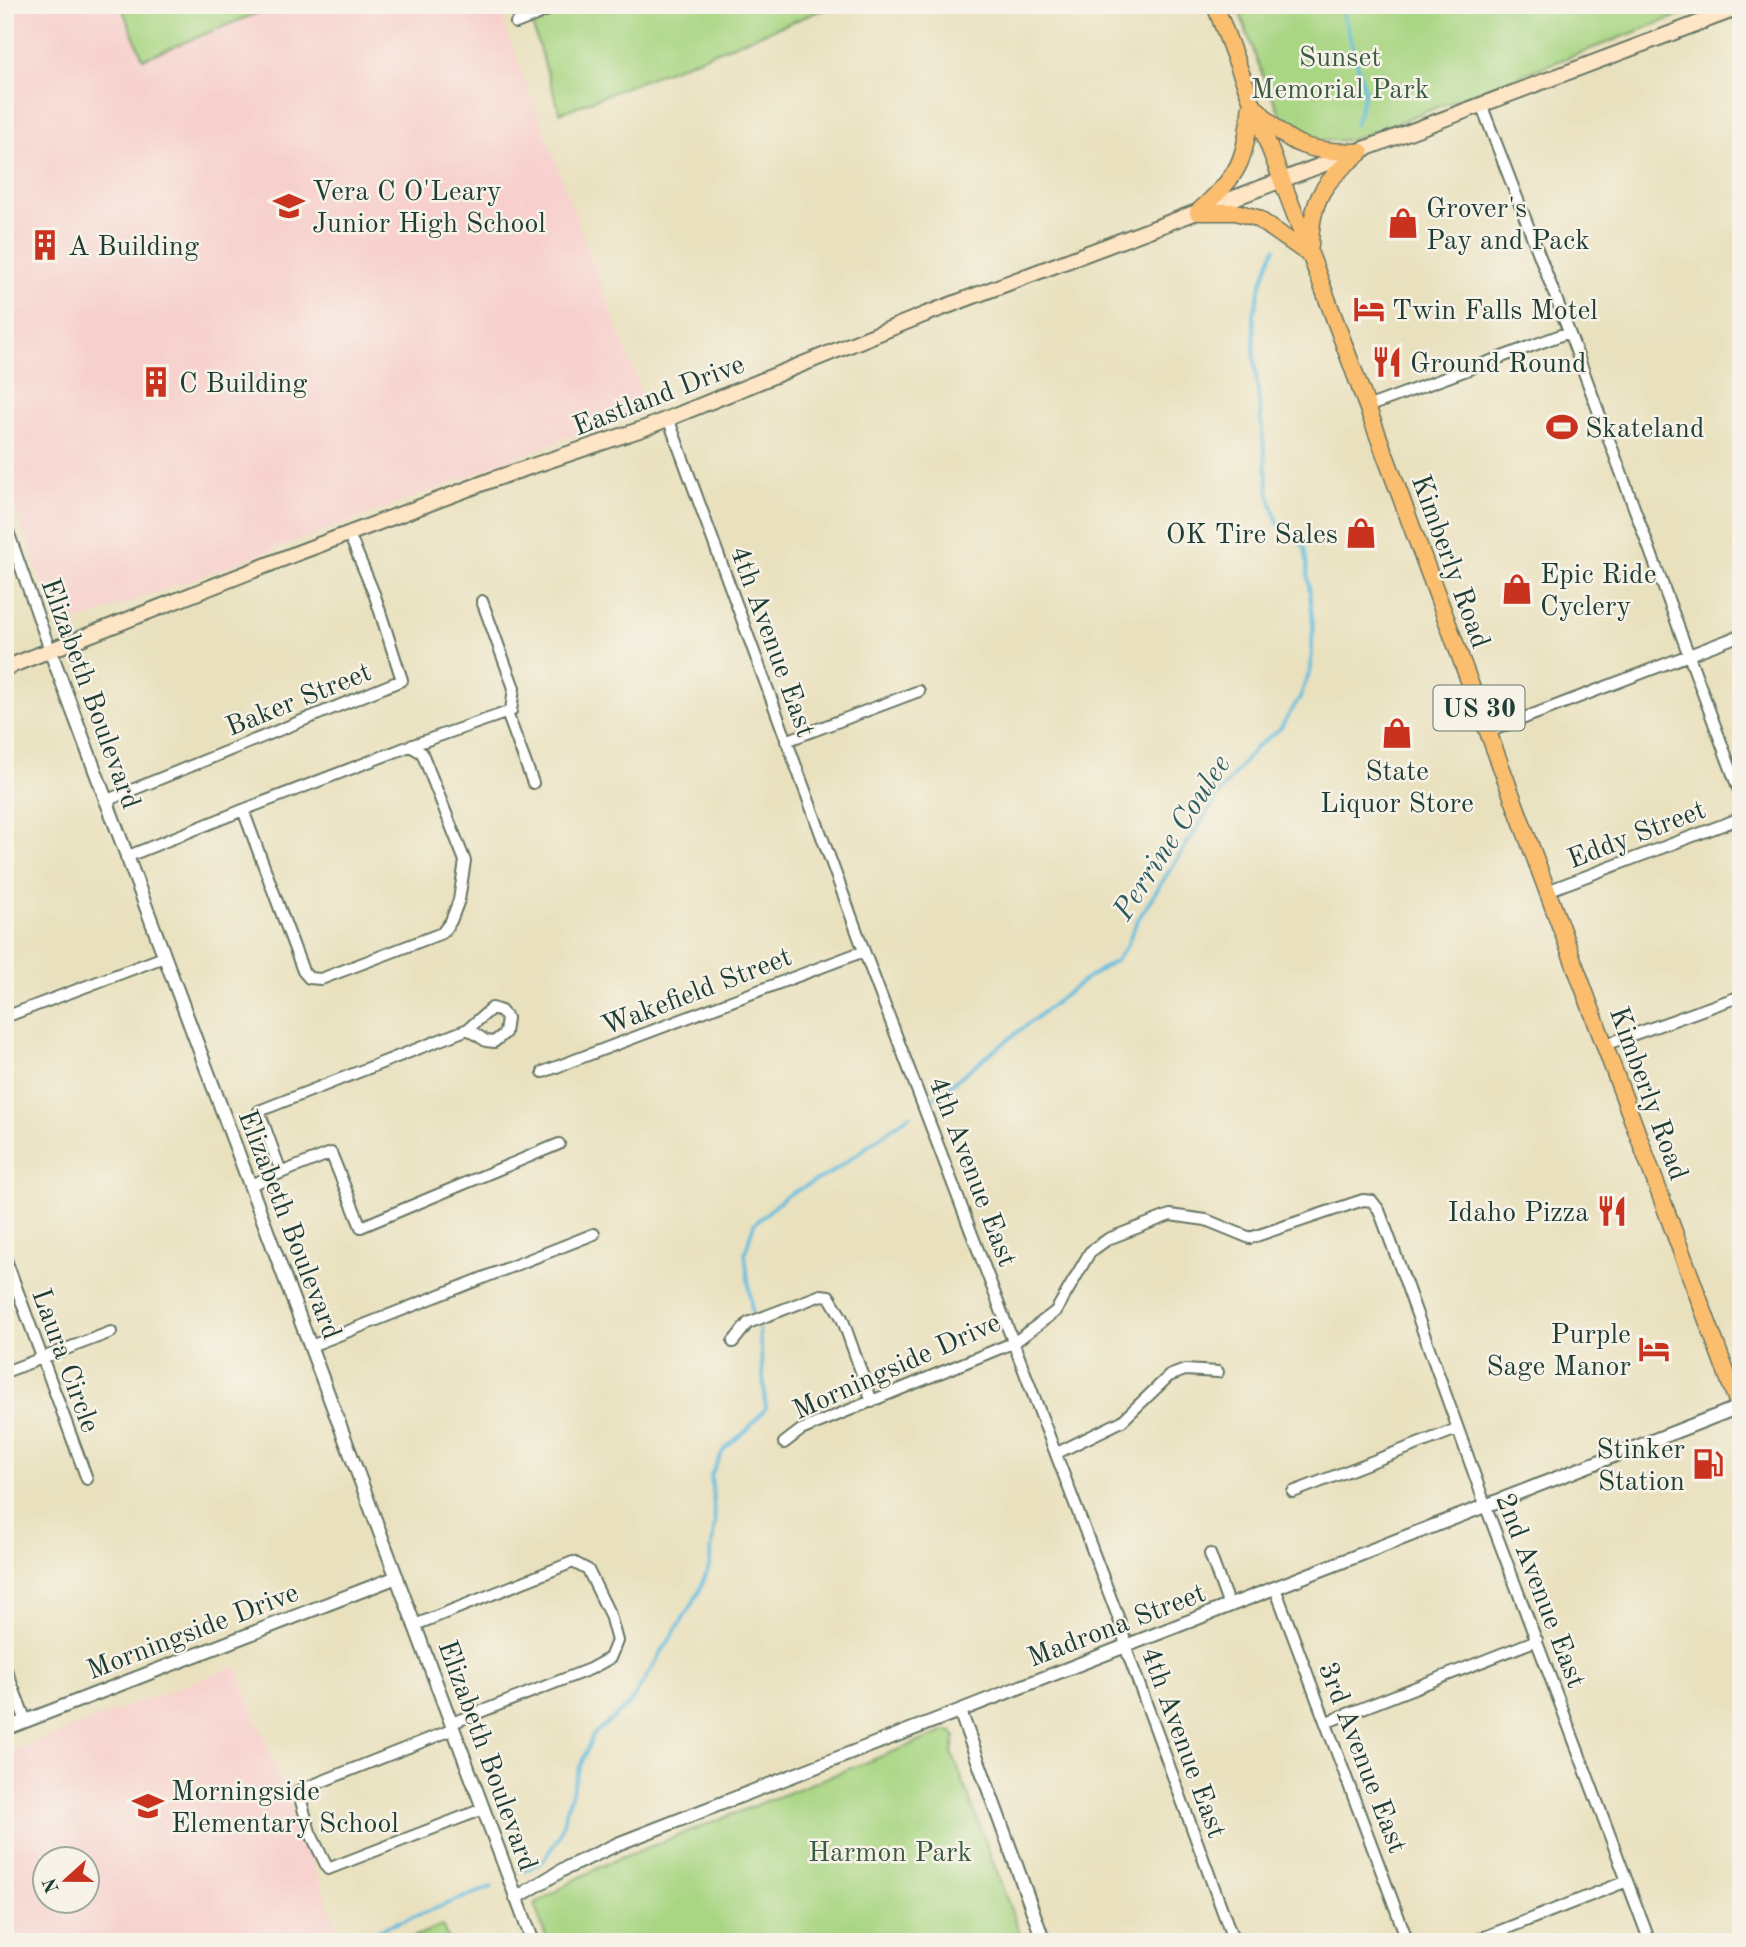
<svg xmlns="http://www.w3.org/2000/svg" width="1746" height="1947" viewBox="0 0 1746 1947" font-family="'Old Standard TT',serif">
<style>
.built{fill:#f7d0cd;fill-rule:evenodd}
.green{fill:#a9d683;stroke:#648a5c;stroke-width:2}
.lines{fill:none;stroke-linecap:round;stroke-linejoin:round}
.stream{stroke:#60bbdd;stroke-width:3.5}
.minor-casing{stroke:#667664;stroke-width:14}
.tertiary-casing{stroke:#667664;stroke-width:16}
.secondary-casing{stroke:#667664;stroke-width:18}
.primary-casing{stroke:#667664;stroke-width:19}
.minor{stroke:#fff;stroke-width:10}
.tertiary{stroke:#fff;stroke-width:12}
.secondary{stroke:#fde5c5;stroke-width:14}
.primary{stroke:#fbbd6e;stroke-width:16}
.labels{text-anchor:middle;stroke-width:5;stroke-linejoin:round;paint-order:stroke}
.shield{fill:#f7f3e8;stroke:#60746a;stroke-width:2}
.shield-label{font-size:26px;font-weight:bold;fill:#1f3d34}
.park-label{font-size:28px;fill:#3b5c44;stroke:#f7f3e8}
.poi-label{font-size:28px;fill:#1f3d34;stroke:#f7f3e8;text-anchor:start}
.street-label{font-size:28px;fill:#1f3d34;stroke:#f7f3e8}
.water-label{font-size:30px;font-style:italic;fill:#2f5c5e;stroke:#f7f3e8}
</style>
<rect width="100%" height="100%" fill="#f7f3e8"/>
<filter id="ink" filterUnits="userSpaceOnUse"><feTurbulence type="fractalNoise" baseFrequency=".0143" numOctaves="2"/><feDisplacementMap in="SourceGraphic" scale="14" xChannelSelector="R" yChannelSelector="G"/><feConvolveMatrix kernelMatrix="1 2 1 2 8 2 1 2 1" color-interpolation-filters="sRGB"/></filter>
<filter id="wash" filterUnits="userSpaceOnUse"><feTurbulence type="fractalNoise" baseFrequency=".00686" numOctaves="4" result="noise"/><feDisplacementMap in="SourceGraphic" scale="28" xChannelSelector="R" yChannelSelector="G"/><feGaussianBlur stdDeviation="1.57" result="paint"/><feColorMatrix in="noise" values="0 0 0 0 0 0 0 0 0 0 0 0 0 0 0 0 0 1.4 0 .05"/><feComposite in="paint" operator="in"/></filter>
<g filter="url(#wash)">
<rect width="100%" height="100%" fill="#e9e1be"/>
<path class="built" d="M5 5H497L647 407 379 511 59 628 5 482Z
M236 1666 338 1928 302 1942H5V1753ZM46 1860H88V1902H46Z"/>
<path class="green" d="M121 5H277L143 59Z
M526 5H835L560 113Z
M1237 5H1706L1351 140 1316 141 1285 124 1262 74Z
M946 1731 952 1732 955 1736 952 1752 1023 1942H548L536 1909V1904L576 1879 608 1863Z
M442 1925 449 1942H401Z"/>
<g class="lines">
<path class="stream" d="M1341 5 1365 92 1355 125
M932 1099 1083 981 1116 960 1126 947 1137 921 1221 791 1256 747 1280 729 1300 697 1311 669 1313 625 1305 548 1278 524 1269 494 1254 355V313L1262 281 1275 248
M752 1312 745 1253 754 1224 786 1196 831 1173 910 1115
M524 1871 543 1861 559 1837 577 1774 593 1735 629 1705 698 1594 709 1567 715 1523 711 1475 724 1449 746 1431 766 1408 759 1330
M346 1942 492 1887"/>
</g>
</g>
<g filter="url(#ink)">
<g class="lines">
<defs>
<path id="minor" d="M516 23 560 5
M1481 104 1569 332 1741 796
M1367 407 1569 332
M668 418 864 951 1123 1630 1125 1646 1234 1942
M5 523 50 650
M507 713 533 783
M1488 732 1741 635
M786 741 919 691
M410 746 511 711 514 688 482 601
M105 801 402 680 375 596 349 534
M126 857 243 810 410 746 422 753 465 861 459 900 451 921 442 933 321 979 309 978 303 971 243 810
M1547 891 1741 818
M5 1017 164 957
M1604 1045 1741 996
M543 1072 864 951
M281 1172 259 1111 468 1029 492 1008 501 1011 507 1018 505 1033 494 1042 486 1041 468 1029
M250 1185 331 1153 361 1227 559 1144
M5 1257 87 1479
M733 1342 748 1323 821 1295 829 1296 842 1318 872 1402
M311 1346 594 1234
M5 1372 111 1332
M784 1443 801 1430 1015 1342 1056 1311 1090 1252 1108 1239 1170 1215 1206 1220 1250 1238 1363 1200 1372 1201 1379 1210 1395 1253 1486 1507 1650 1942
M1057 1453 1122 1421 1169 1376 1185 1370 1218 1372
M1293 1492 1457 1429
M1210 1554 1229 1606
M1275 1588 1408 1942
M415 1625 573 1562 588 1570 610 1615 617 1641 610 1658 590 1669 452 1723
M5 1667 26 1721
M1327 1722 1537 1640
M454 1729 298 1791 310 1832 328 1869 483 1809
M1472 1942 1627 1881"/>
<path id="tertiary" d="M50 650 533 1942
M960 1711 1044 1942
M5 1729 397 1577
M516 1898 564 1869 620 1843 1739 1407"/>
<path id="secondary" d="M5 668 300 552 494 479 645 428 926 314 1741 7"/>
<path id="primary" d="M1215 5 1326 296 1741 1412
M1258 110C1292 150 1311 151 1361 152
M1198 212C1242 171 1244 163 1251 105
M1198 212H1236L1257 218 1310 255
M1310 246C1311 199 1324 180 1361 152"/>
</defs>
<use href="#minor" class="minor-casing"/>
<use href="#tertiary" class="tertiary-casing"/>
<use href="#secondary" class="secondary-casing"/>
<use href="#primary" class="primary-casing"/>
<use href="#minor" class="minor"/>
<use href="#tertiary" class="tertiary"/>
<use href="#secondary" class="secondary"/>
<use href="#primary" class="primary"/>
</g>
</g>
<defs>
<symbol id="school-bare" viewBox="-9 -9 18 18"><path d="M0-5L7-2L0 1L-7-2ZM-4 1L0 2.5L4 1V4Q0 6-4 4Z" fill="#c8321e" stroke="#f7f3e8" stroke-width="2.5" paint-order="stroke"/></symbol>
<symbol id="shop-bare" viewBox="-9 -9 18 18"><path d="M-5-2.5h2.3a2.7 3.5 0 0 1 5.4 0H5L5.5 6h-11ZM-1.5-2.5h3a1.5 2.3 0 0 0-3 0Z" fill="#c8321e" stroke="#f7f3e8" stroke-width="2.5" paint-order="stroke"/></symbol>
<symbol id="building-bare" viewBox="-9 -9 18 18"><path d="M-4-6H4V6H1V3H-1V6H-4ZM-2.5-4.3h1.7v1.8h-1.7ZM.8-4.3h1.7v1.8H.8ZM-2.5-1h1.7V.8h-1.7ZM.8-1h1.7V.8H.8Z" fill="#c8321e" stroke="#f7f3e8" stroke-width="2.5" paint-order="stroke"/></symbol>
<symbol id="hotel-bare" viewBox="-9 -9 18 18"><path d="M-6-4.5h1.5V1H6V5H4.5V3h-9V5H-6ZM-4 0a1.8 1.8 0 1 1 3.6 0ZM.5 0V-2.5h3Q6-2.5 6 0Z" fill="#c8321e" stroke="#f7f3e8" stroke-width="2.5" paint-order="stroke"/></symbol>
<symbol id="restaurant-bare" viewBox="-9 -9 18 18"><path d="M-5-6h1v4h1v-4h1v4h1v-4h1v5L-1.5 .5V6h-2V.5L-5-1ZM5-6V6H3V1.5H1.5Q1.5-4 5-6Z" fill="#c8321e" stroke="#f7f3e8" stroke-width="2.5" paint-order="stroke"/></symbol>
<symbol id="stadium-bare" viewBox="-9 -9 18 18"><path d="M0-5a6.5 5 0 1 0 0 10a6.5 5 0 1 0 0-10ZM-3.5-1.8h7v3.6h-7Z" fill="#c8321e" stroke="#f7f3e8" stroke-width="2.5" paint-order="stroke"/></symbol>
<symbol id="fuel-bare" viewBox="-9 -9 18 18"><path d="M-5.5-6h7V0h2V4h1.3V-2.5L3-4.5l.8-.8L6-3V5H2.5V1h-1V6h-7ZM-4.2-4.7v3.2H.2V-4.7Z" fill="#c8321e" stroke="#f7f3e8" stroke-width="2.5" paint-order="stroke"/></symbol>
</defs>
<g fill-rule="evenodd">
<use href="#school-bare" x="267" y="184" width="44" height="44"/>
<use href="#shop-bare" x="1381" y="201" width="44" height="44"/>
<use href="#building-bare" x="23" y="223" width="44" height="44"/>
<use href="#hotel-bare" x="1347" y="287" width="44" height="44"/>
<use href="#restaurant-bare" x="1365" y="340" width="44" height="44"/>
<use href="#building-bare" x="134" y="360" width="44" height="44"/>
<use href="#stadium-bare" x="1540" y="405" width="44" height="44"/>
<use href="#shop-bare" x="1339" y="511" width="44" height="44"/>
<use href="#shop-bare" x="1495" y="567" width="44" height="44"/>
<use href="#shop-bare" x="1375" y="711" width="44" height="44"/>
<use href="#restaurant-bare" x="1590" y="1189" width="44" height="44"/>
<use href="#hotel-bare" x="1632" y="1327" width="44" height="44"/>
<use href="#fuel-bare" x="1686" y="1442" width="44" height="44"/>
<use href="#school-bare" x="126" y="1784" width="44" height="44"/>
</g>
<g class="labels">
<rect class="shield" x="1433.5" y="685.5" width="91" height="45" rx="5"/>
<g class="shield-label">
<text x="1479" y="717">US 30</text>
</g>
<g class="park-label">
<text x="1340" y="66">Sunset<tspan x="1340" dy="32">Memorial Park</tspan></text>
<text x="890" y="1861">Harmon Park</text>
</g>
<g class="poi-label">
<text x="312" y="200">Vera C O'Leary<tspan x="312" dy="32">Junior High School</tspan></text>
<text x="1426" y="217">Grover's<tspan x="1426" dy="32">Pay and Pack</tspan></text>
<text x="68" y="255">A Building</text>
<text x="1392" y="319">Twin Falls Motel</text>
<text x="1410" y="372">Ground Round</text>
<text x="179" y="392">C Building</text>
<text x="1585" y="437">Skateland</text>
<text x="1338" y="543" text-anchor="end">OK Tire Sales</text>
<text x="1540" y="583">Epic Ride<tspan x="1540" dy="32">Cyclery</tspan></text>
<text x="1397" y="780" text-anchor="middle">State<tspan x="1397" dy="32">Liquor Store</tspan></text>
<text x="1589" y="1221" text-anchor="end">Idaho Pizza</text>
<text x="1631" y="1343" text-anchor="end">Purple<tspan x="1631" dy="32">Sage Manor</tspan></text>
<text x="1685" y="1458" text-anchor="end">Stinker<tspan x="1685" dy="32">Station</tspan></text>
<text x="171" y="1800">Morningside<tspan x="171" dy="32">Elementary School</tspan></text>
</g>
<g class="street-label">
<text transform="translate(658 394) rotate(-21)" y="10">Eastland Drive</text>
<text transform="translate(1452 561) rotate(70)" y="10">Kimberly Road</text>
<text transform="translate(774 641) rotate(70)" y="10">4th Avenue East</text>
<text transform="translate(92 693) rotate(70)" y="10">Elizabeth Boulevard</text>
<text transform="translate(298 698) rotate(-22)" y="10">Baker Street</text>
<text transform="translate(1636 833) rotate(-21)" y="10">Eddy Street</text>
<text transform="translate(696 990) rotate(-21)" y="10">Wakefield Street</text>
<text transform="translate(1650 1093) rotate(70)" y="10">Kimberly Road</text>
<text transform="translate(974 1171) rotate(69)" y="10">4th Avenue East</text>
<text transform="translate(291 1224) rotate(69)" y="10">Elizabeth Boulevard</text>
<text transform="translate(67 1360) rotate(70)" y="10">Laura Circle</text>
<text transform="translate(896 1365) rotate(-24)" y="10">Morningside Drive</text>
<text transform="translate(1542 1590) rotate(69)" y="10">2nd Avenue East</text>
<text transform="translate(1116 1624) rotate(-21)" y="10">Madrona Street</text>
<text transform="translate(192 1630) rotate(-21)" y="10">Morningside Drive</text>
<text transform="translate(1185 1742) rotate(70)" y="10">4th Avenue East</text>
<text transform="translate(489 1755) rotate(70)" y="10">Elizabeth Boulevard</text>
<text transform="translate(1364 1757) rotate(69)" y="10">3rd Avenue East</text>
</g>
<g class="water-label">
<text transform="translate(1171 837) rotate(-57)" y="10">Perrine Coulee</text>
</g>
</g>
<rect width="1746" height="1947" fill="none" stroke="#f7f3e8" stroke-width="28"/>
<g transform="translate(66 1880) rotate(249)"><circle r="33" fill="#f7f3e8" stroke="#a1aaa0" stroke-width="2"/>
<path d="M0-5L12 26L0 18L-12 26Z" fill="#c8321e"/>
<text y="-10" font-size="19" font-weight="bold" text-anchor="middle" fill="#1f3d34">N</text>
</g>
</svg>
